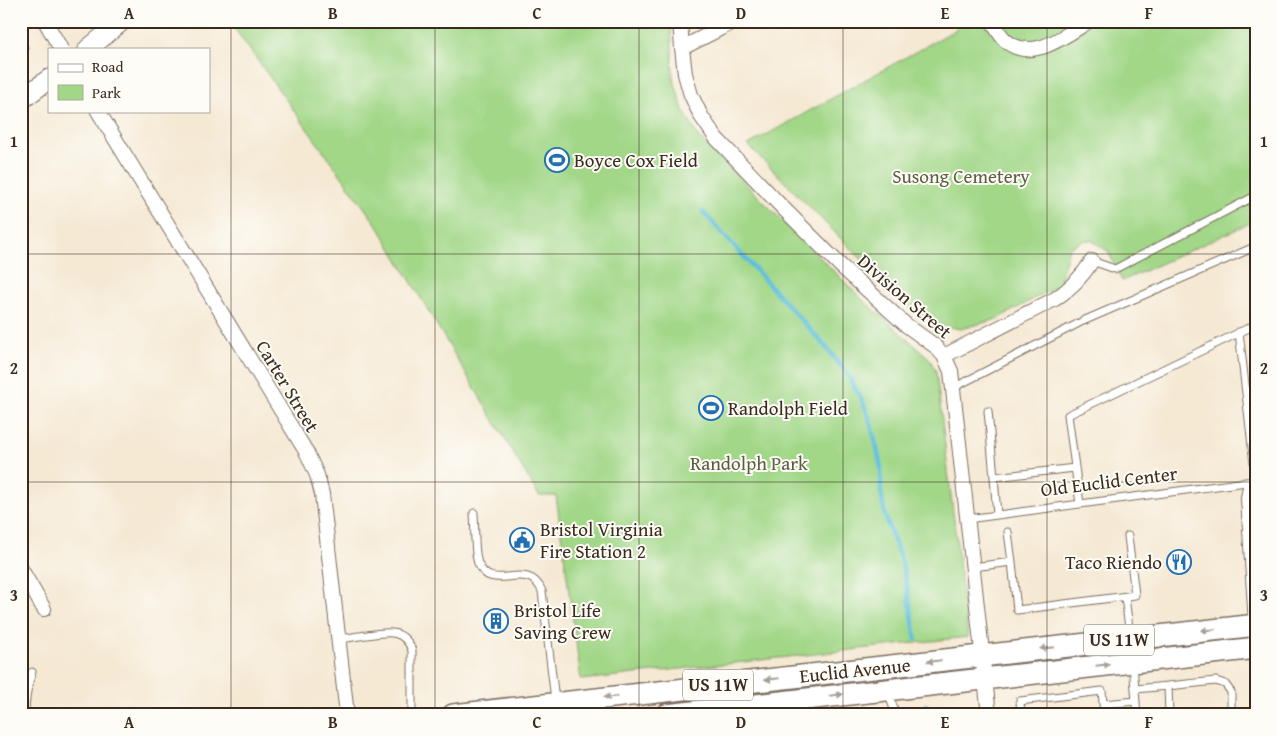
<svg xmlns="http://www.w3.org/2000/svg" width="1278" height="736" viewBox="0 0 1278 736" font-family="'Gentium Book Plus',serif">
<style>
.green{fill:#a1d787;stroke:#6e8052}
.lines{fill:none;stroke-linecap:round;stroke-linejoin:round}
.stream{stroke:#5cbedb;stroke-width:4.5}
.lane-casing{stroke:#7c6d5e;stroke-width:9}
.street-casing{stroke:#7c6d5e;stroke-width:16}
.secondary-casing{stroke:#7c6d5e;stroke-width:21}
.primary-casing{stroke:#7c6d5e;stroke-width:24}
.lane{stroke:#fff;stroke-width:7}
.street{stroke:#fff;stroke-width:14}
.secondary{stroke:#fff;stroke-width:19}
.primary{stroke:#fff;stroke-width:21}
.oneway{fill:#a79f9a}
.grid{fill:none;stroke:#3b2a1e;stroke-width:1;stroke-opacity:0.55}
.labels{text-anchor:middle;stroke-width:4;stroke-linejoin:round;paint-order:stroke}
.shield{fill:#fdfcf7;stroke:#75695f;stroke-width:1}
.shield-label{font-size:18px;font-weight:bold;fill:#3b2a1e}
.poi-label{font-size:19px;fill:#3b2a1e;stroke:#fdfcf7;text-anchor:start}
.park-label{font-size:19px;fill:#5a5e3e;stroke:#fdfcf7}
.street-label{font-size:19px;fill:#3b2a1e;stroke:#fdfcf7}
.neatline{fill:none;stroke:#3b2a1e;stroke-width:2}
.grid-label{font-size:16px;text-anchor:middle;font-weight:bold;fill:#3b2a1e}
</style>
<rect width="100%" height="100%" fill="#fdfcf7"/>
<filter id="ink" filterUnits="userSpaceOnUse"><feTurbulence type="fractalNoise" baseFrequency=".02" numOctaves="2"/><feDisplacementMap in="SourceGraphic" scale="10" xChannelSelector="R" yChannelSelector="G"/><feConvolveMatrix kernelMatrix="1 2 1 2 8 2 1 2 1" color-interpolation-filters="sRGB"/></filter>
<filter id="wash" filterUnits="userSpaceOnUse"><feTurbulence type="fractalNoise" baseFrequency=".0096" numOctaves="4" result="noise"/><feDisplacementMap in="SourceGraphic" scale="20" xChannelSelector="R" yChannelSelector="G"/><feGaussianBlur stdDeviation="1.12" result="paint"/><feColorMatrix in="noise" values="0 0 0 0 0 0 0 0 0 0 0 0 0 0 0 0 0 1.4 0 .05"/><feComposite in="paint" operator="in"/></filter>
<g filter="url(#wash)">
<rect width="100%" height="100%" fill="#f5e9d4"/>
<path class="green" d="M229 21H671L673 77 683 110 699 138 864 301 929 358 936 371 968 637 581 680 556 496H539L379 228Z
M971 21H1257V220L1122 281 1108 251 1091 240 1082 241 1069 248 1059 285 997 319 960 329 935 324 914 312 748 145Z"/>
<g class="lines">
<path class="stream" d="M703 212 825 346 845 371 861 398 869 417 876 444 881 468V491L885 516 902 563 908 592 916 639
M926 705 930 715"/>
</g>
</g>
<g filter="url(#ink)">
<g class="lines">
<defs>
<path id="lane" d="M21 40 24 49 21 51
M1092 261 1115 269 1257 195
M1239 332 1256 481
M953 388 1083 321 1257 246
M988 411 994 477
M1080 504 1068 415 1257 324
M474 513C475 525 474 553 478 563 491 596 527 557 542 591L555 700
M997 515 994 477 1075 468
M967 519 1254 481
M1008 532 1012 562
M973 567 1012 562 1017 610 1135 595 1128 536
M1125 597 1130 636
M339 639C348 638 358 636 367 635 387 632 403 628 412 650V715
M1133 664 1137 715
M1168 686 1169 715
M1135 689 1168 686 1216 681 1225 684 1231 692V715
M888 692 896 715
M1103 704 1136 701
M25 715C25 700 27 686 32 672
M1021 715 1020 701 1102 691 1104 715"/>
<path id="street" d="M45 21 61 49
M680 21 682 48 685 74 691 95 701 116 716 138 781 206 842 267 906 325 935 346 944 356 951 371 989 715
M992 21C996 28 1000 35 1005 40 1031 64 1066 35 1089 21
M682 48 735 21
M98 111 171 230 307 453 317 475 322 494 347 715
M944 356 1055 299C1070 289 1082 277 1092 261
M1257 481 1250 487 1248 498 1255 608 1257 667
M21 569 44 609"/>
<path id="secondary" d="M88 49 122 21
M21 100 49 79"/>
<path id="primary" d="M453 715 1257 625
M666 715 1257 648"/>
</defs>
<use href="#lane" class="lane-casing"/>
<use href="#street" class="street-casing"/>
<use href="#secondary" class="secondary-casing"/>
<use href="#primary" class="primary-casing"/>
<use href="#lane" class="lane"/>
<use href="#street" class="street"/>
<use href="#secondary" class="secondary"/>
<use href="#primary" class="primary"/>
</g>
<defs><path id="oneway-solid" d="M-6-.8H1V-3.2L6.5 0L1 3.2V.8H-6Z" transform="scale(1.25)"/></defs>
<g class="oneway">
<use href="#oneway-solid" transform="translate(1208 630) rotate(174)"/>
<use href="#oneway-solid" transform="translate(1047 648) rotate(174)"/>
<use href="#oneway-solid" transform="translate(934 661) rotate(174)"/>
<use href="#oneway-solid" transform="translate(1103 665) rotate(-6)"/>
<use href="#oneway-solid" transform="translate(772 679) rotate(174)"/>
<use href="#oneway-solid" transform="translate(836 695) rotate(-7)"/>
<use href="#oneway-solid" transform="translate(611 697) rotate(174)"/>
</g>
</g>
<path class="grid" d="M231 21V715M435 21V715M639 21V715M843 21V715M1047 21V715M21 254H1257M21 482H1257"/>
<defs>
<symbol id="stadium-ring" viewBox="-11 -11 22 22"><circle r="9.5" fill="#fdfcf7" stroke="#1f6fb2" stroke-width="1.5"/><path d="M0-5a6.5 5 0 1 0 0 10a6.5 5 0 1 0 0-10ZM-3.5-1.8h7v3.6h-7Z" fill="#1f6fb2"/></symbol>
<symbol id="civic-ring" viewBox="-11 -11 22 22"><circle r="9.5" fill="#fdfcf7" stroke="#1f6fb2" stroke-width="1.5"/><path d="M-.6-6.5H3V-4.5H.6V-3L4-1V1h2V6H-6V1h2V-1L-.6-3ZM-1.2 2.5V6h2.4V2.5Z" fill="#1f6fb2"/></symbol>
<symbol id="restaurant-ring" viewBox="-11 -11 22 22"><circle r="9.5" fill="#fdfcf7" stroke="#1f6fb2" stroke-width="1.5"/><path d="M-5-6h1v4h1v-4h1v4h1v-4h1v5L-1.5 .5V6h-2V.5L-5-1ZM5-6V6H3V1.5H1.5Q1.5-4 5-6Z" fill="#1f6fb2"/></symbol>
<symbol id="building-ring" viewBox="-11 -11 22 22"><circle r="9.5" fill="#fdfcf7" stroke="#1f6fb2" stroke-width="1.5"/><path d="M-4-6H4V6H1V3H-1V6H-4ZM-2.5-4.3h1.7v1.8h-1.7ZM.8-4.3h1.7v1.8H.8ZM-2.5-1h1.7V.8h-1.7ZM.8-1h1.7V.8H.8Z" fill="#1f6fb2"/></symbol>
</defs>
<g fill-rule="evenodd">
<use href="#stadium-ring" x="543" y="146" width="28" height="28"/>
<use href="#stadium-ring" x="697" y="394" width="28" height="28"/>
<use href="#civic-ring" x="508" y="526" width="28" height="28"/>
<use href="#restaurant-ring" x="1165" y="548" width="28" height="28"/>
<use href="#building-ring" x="482" y="607" width="28" height="28"/>
</g>
<g class="labels">
<g class="shield">
<rect x="1084" y="624.5" width="70" height="31" rx="4"/>
<rect x="683" y="669.5" width="70" height="31" rx="4"/>
</g>
<g class="shield-label">
<text x="1119" y="646">US 11W</text>
<text x="718" y="691">US 11W</text>
</g>
<g class="poi-label">
<text x="574" y="167">Boyce Cox Field</text>
<text x="728" y="415">Randolph Field</text>
<text x="540" y="536">Bristol Virginia<tspan x="540" dy="22">Fire Station 2</tspan></text>
<text x="1162" y="569" text-anchor="end">Taco Riendo</text>
<text x="514" y="617">Bristol Life<tspan x="514" dy="22">Saving Crew</tspan></text>
</g>
<g class="park-label">
<text x="961" y="183">Susong Cemetery</text>
<text x="749" y="470">Randolph Park</text>
</g>
<g class="street-label">
<text transform="translate(905 296) rotate(41)" y="7">Division Street</text>
<text transform="translate(288 386) rotate(59)" y="7">Carter Street</text>
<text transform="translate(1109 481) rotate(-7)" y="7">Old Euclid Center</text>
<text transform="translate(855 670) rotate(-6)" y="7">Euclid Avenue</text>
</g>
</g>
<rect width="1278" height="736" fill="none" stroke="#fdfcf7" stroke-width="55"/>
<rect x="48" y="48" width="162" height="65" fill="#fdfcf7" stroke="#afa8a0"/>
<rect x="58" y="64" width="25" height="8" fill="#ffffff" stroke="#afa8a0"/>
<text x="92" y="72" font-size="15" fill="#3b2a1e">Road</text>
<rect x="58" y="85" width="25" height="15" fill="#a1d787" stroke="#afa8a0"/>
<text x="92" y="98" font-size="15" fill="#3b2a1e">Park</text>
<rect x="28" y="28" width="1222" height="680" class="neatline"/>
<g class="grid-label">
<text x="129" y="19">A</text>
<text x="333" y="19">B</text>
<text x="537" y="19">C</text>
<text x="741" y="19">D</text>
<text x="945" y="19">E</text>
<text x="1149" y="19">F</text>
<text x="14" y="147">1</text>
<text x="1264" y="147">1</text>
<text x="14" y="374">2</text>
<text x="1264" y="374">2</text>
<text x="14" y="601">3</text>
<text x="1264" y="601">3</text>
<text x="129" y="728">A</text>
<text x="333" y="728">B</text>
<text x="537" y="728">C</text>
<text x="741" y="728">D</text>
<text x="945" y="728">E</text>
<text x="1149" y="728">F</text>
</g>
</svg>
